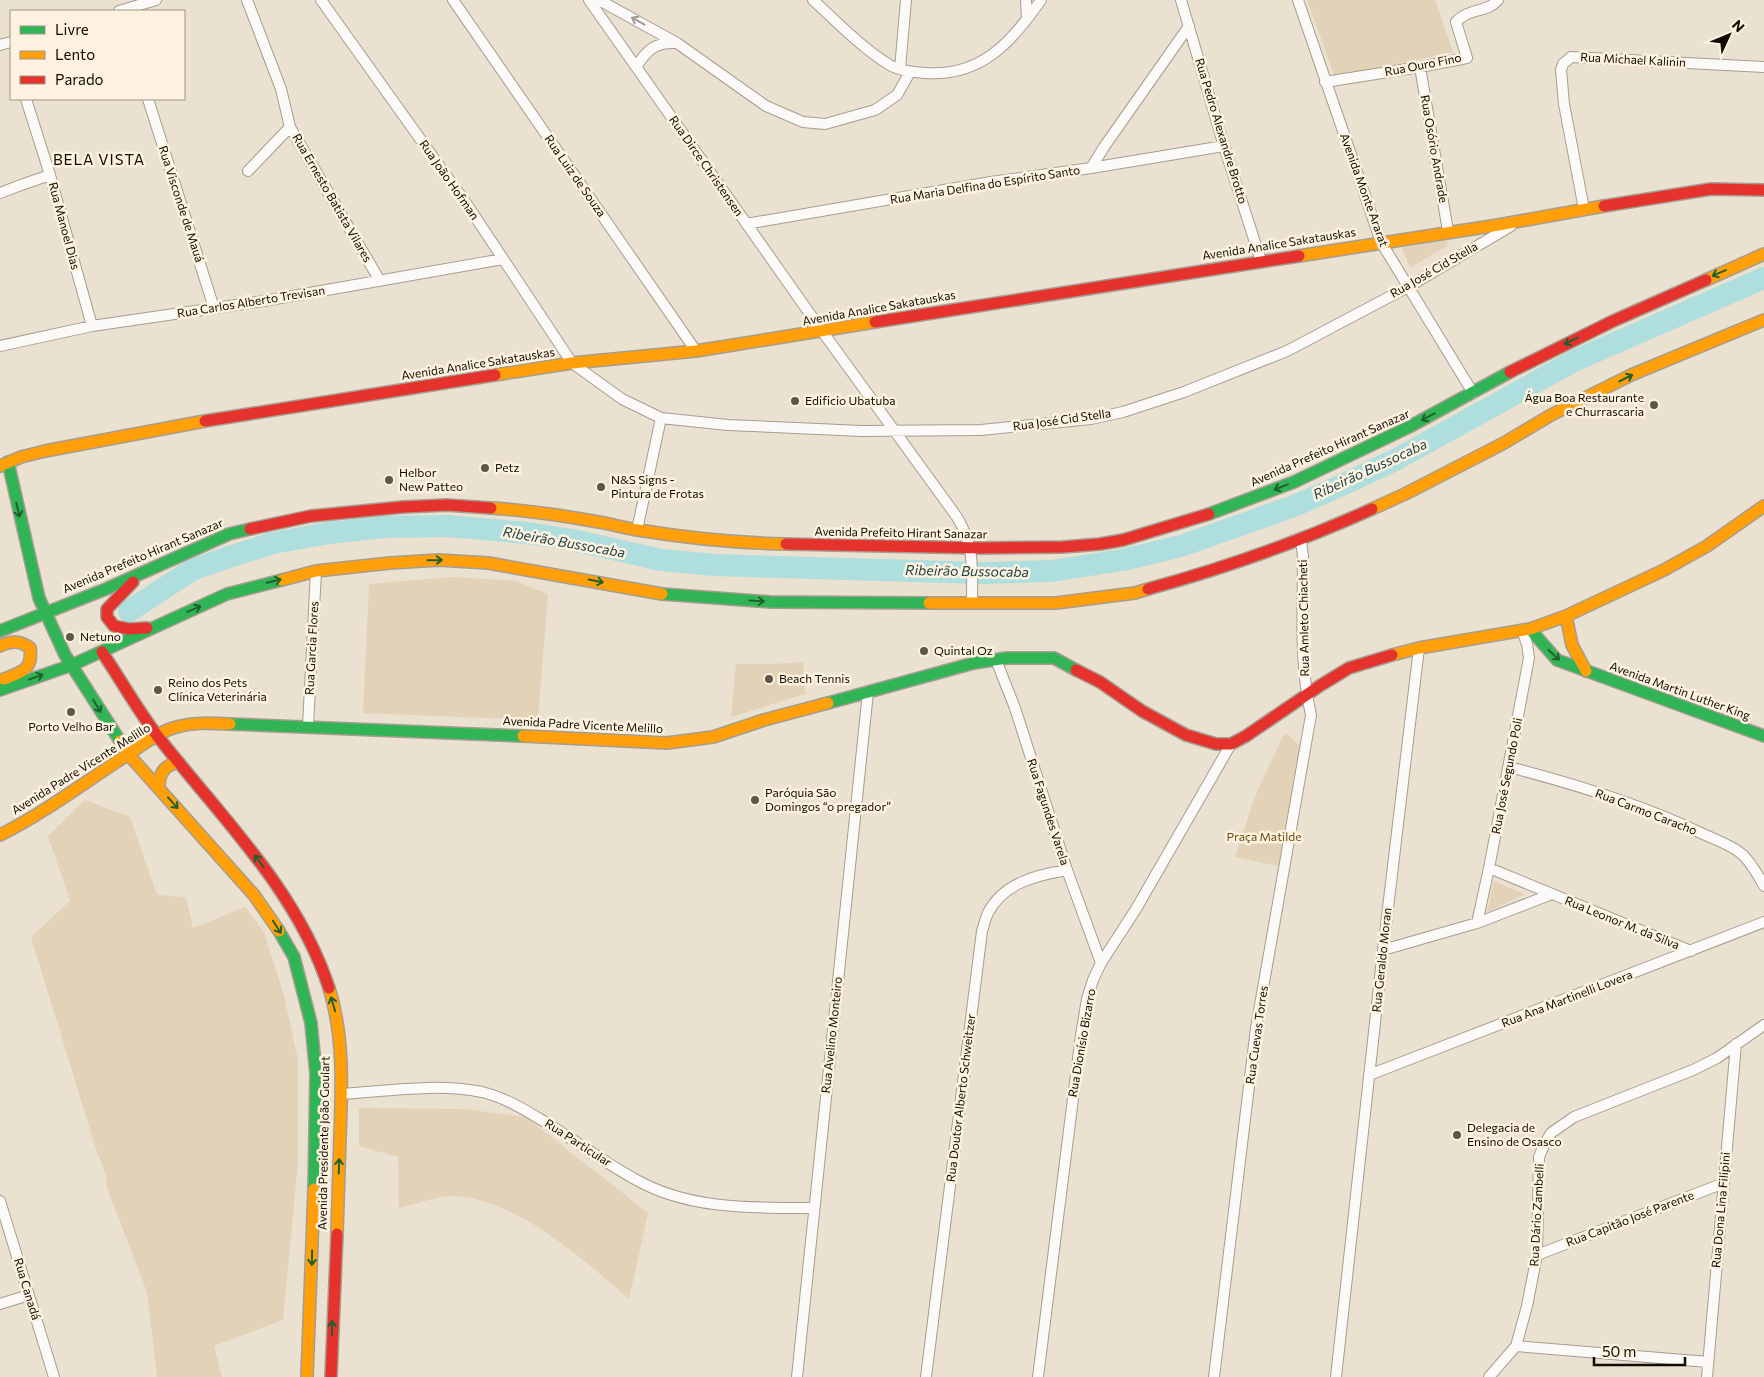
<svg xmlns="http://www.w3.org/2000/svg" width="1764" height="1377" viewBox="0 0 1764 1377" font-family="Commissioner,sans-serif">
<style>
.green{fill:#e2d2b8}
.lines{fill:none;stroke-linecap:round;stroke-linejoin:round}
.river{stroke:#aedede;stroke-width:22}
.street-casing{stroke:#a59d90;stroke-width:12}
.fast-casing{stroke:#a59d90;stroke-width:14}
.slow-casing{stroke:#a59d90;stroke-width:14}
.jam-casing{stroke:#a59d90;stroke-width:14}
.street{stroke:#fcfaf8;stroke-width:10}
.fast{stroke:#30b455;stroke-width:11}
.slow{stroke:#ff9f0a;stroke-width:11}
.jam{stroke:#e5322d;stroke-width:11}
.oneway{stroke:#9e9a96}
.oneway2{stroke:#20602c}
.poi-dot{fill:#5d564b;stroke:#fdf2df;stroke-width:2}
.labels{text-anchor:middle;stroke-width:5;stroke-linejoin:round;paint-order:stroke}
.street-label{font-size:12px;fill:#110b03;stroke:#fdf2df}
.poi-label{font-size:12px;fill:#110b03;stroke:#fdf2df;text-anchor:start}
.park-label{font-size:12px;fill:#6a4d11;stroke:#fdf2df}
.water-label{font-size:14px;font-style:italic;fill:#1d4144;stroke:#fdf2df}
.quarter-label{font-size:15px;letter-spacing:1px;fill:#110b03;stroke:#fdf2df}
</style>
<rect width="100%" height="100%" fill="#ebe1d0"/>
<path class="green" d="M1307 0H1435L1453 52 1335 77Z
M1446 240 1448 245 1410 268 1402 248Z
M453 577 516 581 548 594 538 720 363 713 369 584Z
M803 662 805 694 731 717 736 664H774Z
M1284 734H1287L1300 746 1282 867 1235 857 1255 796Z
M85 800 130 817 157 895 186 897 193 928 245 907 264 932 284 996 298 1060V1162L283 1320 214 1346 222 1377H157L147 1292 107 1188 106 1175 96 1149 31 937 70 901 48 836Z
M1494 881 1525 894 1487 912Z
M359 1108 464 1109 526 1117 648 1213 629 1299C581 1258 518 1199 452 1196 438 1196 413 1205 399 1208L398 1157 359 1146Z"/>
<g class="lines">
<path class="river" d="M129 611 192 570 226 558 273 543 329 533 384 527 447 526 527 533 573 540 661 560 714 565 984 573 1051 571 1123 560 1181 546 1294 506 1342 485 1397 459 1574 361 1764 278"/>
<defs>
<path id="street" d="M247 0 281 89 290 127 380 281
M321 0 468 206 572 363 622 399 661 418 728 425 862 431 981 430 1091 419 1123 412 1184 392 1287 351 1408 287 1511 226
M453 0 696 351
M589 0 822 331 957 517C975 547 972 569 972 603
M599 0 677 43 766 106 803 122 825 124 875 110 897 95 910 72
M813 0C837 22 861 47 888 64 899 71 913 72 925 73 982 77 1011 42 1041 0
M1026 0 1027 19
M1181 0 1224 146 1261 261
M1298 0 1381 242 1473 393
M119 11 156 0
M0 45 11 42
M636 67C647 50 655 42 676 43
M1420 67 1448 231
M900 69 906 0
M1325 82 1420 67 1467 58 1456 22C1468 8 1487 13 1498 0
M26 99 50 175 92 326
M148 99 214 308
M1091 168 1104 147 1189 26
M248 171 290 127
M0 193 21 185 50 175
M1584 209 1564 104 1561 70 1563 64 1571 57 1764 67
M746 224 991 182 1091 168 1224 146
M0 346 92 326 264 301 503 259
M637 530 661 418
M996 660 1015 708 1067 870 1101 963
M308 726 316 571
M1509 767C1575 784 1641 804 1703 834 1716 840 1732 845 1743 855 1752 864 1758 875 1764 886
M1489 868 1691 951
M1477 923 1489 868 1529 658 1527 644 1522 630
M1383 950 1477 923 1552 894
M1369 1075 1764 922
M342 1094C388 1091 436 1083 482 1092 507 1098 528 1112 550 1125 577 1142 604 1162 633 1178 687 1210 753 1208 814 1208
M0 1201 54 1377
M1537 1255 1724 1183
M0 1304 29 1295
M1516 1346 1708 1362
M797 1377 868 692
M926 1377 982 931C984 926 985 919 988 913 1003 883 1037 875 1067 870
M1038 1377 1081 1035 1087 999 1093 980 1101 963 1136 909 1231 744
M1214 1377 1256 1028 1311 715C1299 663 1303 609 1303 557L1301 540
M1336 1377 1383 950 1419 648
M1489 1377 1516 1346 1527 1306 1537 1255 1539 1157 1544 1145 1551 1133 1574 1117 1693 1070 1717 1058 1764 1025
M1707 1377 1736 1044"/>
<path id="fast" d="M8 462 39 598 65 655 120 741
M1209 514 1294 482 1409 427 1510 372
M662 594 771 602 929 603
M1530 629 1557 660 1764 736
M0 631 106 589 229 534 250 529
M0 690 72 665 227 594 282 580
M828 703 974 663 1007 658H1054L1076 670
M230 724 523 736
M279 931 294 957 311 1023 316 1074 314 1189"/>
<path id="slow" d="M1299 256 1498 225 1604 206
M1706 280 1764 254
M495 375 572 363 696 351 875 322
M0 466 21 457 45 451 205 421
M491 508C525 510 559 515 593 521 608 523 623 528 638 530 687 538 736 543 786 544
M1372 509 1405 494 1504 443 1551 415 1631 375 1764 320
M282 580 316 571 390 563 439 560 488 563 662 594
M929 603H1056L1135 593 1148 589
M1566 616 1572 645 1586 671
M0 646C11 641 20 640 30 648 33 670 22 672 4 679
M1392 655 1419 648 1530 629 1566 616 1664 570 1707 546 1764 506
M523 736 667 743 713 737 764 720 828 703
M120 741 128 754 254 895 279 931
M159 787C159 773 164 766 178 762
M0 835C44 813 85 782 127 755 141 746 157 733 173 728 192 722 211 723 230 724
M329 988C344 1036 342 1087 340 1137 339 1169 338 1201 337 1234
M307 1377 314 1189"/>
<path id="jam" d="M1604 206 1711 189 1764 190
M875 322 1299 256
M1510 372 1613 321 1706 280
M205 421 495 375
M250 529 311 516 403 507 447 505 491 508
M786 544 981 548 1063 547 1100 544 1123 540 1209 514
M133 582 107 609V617L114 626 129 629 147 628
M1148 589C1225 568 1299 542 1372 509
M102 652C121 680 138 711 159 738 221 817 297 890 329 988
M1076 670 1100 682 1142 711 1186 735 1216 744H1231L1246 736 1321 685 1349 668 1392 655
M331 1377 337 1234"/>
</defs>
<use href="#street" class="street-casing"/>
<use href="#fast" class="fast-casing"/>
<use href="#slow" class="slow-casing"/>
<use href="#jam" class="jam-casing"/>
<use href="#street" class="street"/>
<use href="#fast" class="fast"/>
<use href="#slow" class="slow"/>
<use href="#jam" class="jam"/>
</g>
<defs><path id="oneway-shaft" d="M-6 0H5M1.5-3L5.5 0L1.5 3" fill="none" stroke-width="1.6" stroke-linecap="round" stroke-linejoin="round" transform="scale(1.25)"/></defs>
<use class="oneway" href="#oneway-shaft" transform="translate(638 21) rotate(-151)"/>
<g class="oneway2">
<use href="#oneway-shaft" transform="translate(1719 273) rotate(157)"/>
<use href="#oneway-shaft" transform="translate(1571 341) rotate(154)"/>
<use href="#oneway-shaft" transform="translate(1626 378) rotate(-26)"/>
<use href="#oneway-shaft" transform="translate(1428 417) rotate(152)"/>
<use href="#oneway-shaft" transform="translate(1281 487) rotate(159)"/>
<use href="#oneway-shaft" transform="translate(18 510) rotate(77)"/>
<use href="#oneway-shaft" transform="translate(435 560) rotate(-1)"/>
<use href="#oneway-shaft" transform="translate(274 581) rotate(-14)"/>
<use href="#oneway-shaft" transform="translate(596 581) rotate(11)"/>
<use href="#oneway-shaft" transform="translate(757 601) rotate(3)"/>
<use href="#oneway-shaft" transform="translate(194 609) rotate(-23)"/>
<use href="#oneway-shaft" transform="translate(1554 655) rotate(42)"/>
<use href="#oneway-shaft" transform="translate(36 677) rotate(-20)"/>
<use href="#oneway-shaft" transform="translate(97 706) rotate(59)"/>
<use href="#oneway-shaft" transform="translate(173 803) rotate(48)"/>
<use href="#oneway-shaft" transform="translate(259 861) rotate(-127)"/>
<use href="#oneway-shaft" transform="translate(277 927) rotate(57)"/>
<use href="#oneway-shaft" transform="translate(333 1004) rotate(-107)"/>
<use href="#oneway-shaft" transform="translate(339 1166) rotate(-88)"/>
<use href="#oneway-shaft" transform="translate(312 1258) rotate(91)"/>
<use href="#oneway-shaft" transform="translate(332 1328) rotate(-89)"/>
</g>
<g class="poi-dot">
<circle cx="795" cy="401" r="5"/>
<circle cx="1654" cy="405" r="5"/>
<circle cx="485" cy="468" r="5"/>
<circle cx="389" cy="480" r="5"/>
<circle cx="601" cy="487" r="5"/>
<circle cx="70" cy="637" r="5"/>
<circle cx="924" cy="651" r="5"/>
<circle cx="769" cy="679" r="5"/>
<circle cx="158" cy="690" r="5"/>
<circle cx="71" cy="712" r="5"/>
<circle cx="755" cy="800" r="5"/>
<circle cx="1457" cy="1135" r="5"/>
</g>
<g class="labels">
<g class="street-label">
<text transform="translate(1633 60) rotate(3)" y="4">Rua Michael Kalinin</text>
<text transform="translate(1423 65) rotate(-11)" y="4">Rua Ouro Fino</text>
<text transform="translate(1221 131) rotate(73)" y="4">Rua Pedro Alexandre Brotto</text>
<text transform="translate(1434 149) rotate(80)" y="4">Rua Osório Andrade</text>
<text transform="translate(706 166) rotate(55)" y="4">Rua Dirce Christensen</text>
<text transform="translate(575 176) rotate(55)" y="4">Rua Luiz de Souza</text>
<text transform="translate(449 180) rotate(55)" y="4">Rua João Hofman</text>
<text transform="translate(985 185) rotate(-9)" y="4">Rua Maria Delfina do Espírito Santo</text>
<text transform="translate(1364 190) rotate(70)" y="4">Avenida Monte Ararat</text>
<text transform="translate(332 198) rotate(60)" y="4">Rua Ernesto Batista Vilares</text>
<text transform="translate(181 204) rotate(72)" y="4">Rua Visconde de Mauá</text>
<text transform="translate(64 226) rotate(75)" y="4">Rua Manoel Dias</text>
<text transform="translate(1279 244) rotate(-9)" y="4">Avenida Analice Sakatauskas</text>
<text transform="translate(1434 270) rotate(-30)" y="4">Rua José Cid Stella</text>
<text transform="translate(251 302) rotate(-9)" y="4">Rua Carlos Alberto Trevisan</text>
<text transform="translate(879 308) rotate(-10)" y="4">Avenida Analice Sakatauskas</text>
<text transform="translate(478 364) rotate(-9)" y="4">Avenida Analice Sakatauskas</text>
<text transform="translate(1062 420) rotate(-8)" y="4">Rua José Cid Stella</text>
<text transform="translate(1330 448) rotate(-24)" y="4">Avenida Prefeito Hirant Sanazar</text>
<text transform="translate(901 533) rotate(1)" y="4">Avenida Prefeito Hirant Sanazar</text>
<text transform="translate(143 556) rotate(-23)" y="4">Avenida Prefeito Hirant Sanazar</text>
<text transform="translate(1304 618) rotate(-91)" y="4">Rua Amleto Chiacheti</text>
<text transform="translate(312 648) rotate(-87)" y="4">Rua Garcia Flores</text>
<text transform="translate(1680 691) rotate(20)" y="4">Avenida Martin Luther King</text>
<text transform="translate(583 725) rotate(3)" y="4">Avenida Padre Vicente Melillo</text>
<text transform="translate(81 769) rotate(-32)" y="4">Avenida Padre Vicente Melillo</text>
<text transform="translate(1507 776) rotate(-79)" y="4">Rua José Segundo Poli</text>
<text transform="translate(1048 812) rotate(72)" y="4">Rua Fagundes Varela</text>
<text transform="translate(1646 812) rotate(21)" y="4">Rua Carmo Caracho</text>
<text transform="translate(1622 923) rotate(22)" y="4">Rua Leonor M. da Silva</text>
<text transform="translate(1382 960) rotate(-84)" y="4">Rua Geraldo Moran</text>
<text transform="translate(1567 999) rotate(-21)" y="4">Rua Ana Martinelli Lovera</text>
<text transform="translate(832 1035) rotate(-84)" y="4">Rua Avelino Monteiro</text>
<text transform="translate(1257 1035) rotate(-82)" y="4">Rua Cuevas Torres</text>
<text transform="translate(1082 1043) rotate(-80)" y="4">Rua Dionísio Bizarro</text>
<text transform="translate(961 1098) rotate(-83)" y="4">Rua Doutor Alberto Schweitzer</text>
<text transform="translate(324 1143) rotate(-89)" y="4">Avenida Presidente João Goulart</text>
<text transform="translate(578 1143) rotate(33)" y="4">Rua Particular</text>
<text transform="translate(1721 1210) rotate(-85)" y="4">Rua Dona Lina Filipini</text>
<text transform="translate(1537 1215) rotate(-87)" y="4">Rua Dário Zambelli</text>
<text transform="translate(1630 1219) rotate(-21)" y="4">Rua Capitão José Parente</text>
<text transform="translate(27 1289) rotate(73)" y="4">Rua Canadá</text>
</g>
<g class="poi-label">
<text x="1644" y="402" text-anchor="end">Água Boa Restaurante<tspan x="1644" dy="14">e Churrascaria</tspan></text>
<text x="805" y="405">Edificio Ubatuba</text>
<text x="495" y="472">Petz</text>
<text x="399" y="477">Helbor<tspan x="399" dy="14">New Patteo</tspan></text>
<text x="611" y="484">N&amp;S Signs -<tspan x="611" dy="14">Pintura de Frotas</tspan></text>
<text x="80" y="641">Netuno</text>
<text x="934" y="655">Quintal Oz</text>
<text x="779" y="683">Beach Tennis</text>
<text x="168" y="687">Reino dos Pets<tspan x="168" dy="14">Clínica Veterinária</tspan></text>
<text x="71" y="731" text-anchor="middle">Porto Velho Bar</text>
<text x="765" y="797">Paróquia São<tspan x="765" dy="14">Domingos “o pregador”</tspan></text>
<text x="1467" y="1132">Delegacia de<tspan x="1467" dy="14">Ensino de Osasco</tspan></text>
</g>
<g class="park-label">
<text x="1264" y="841">Praça Matilde</text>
</g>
<g class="water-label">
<text transform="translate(1370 469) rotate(-25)" y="5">Ribeirão Bussocaba</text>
<text transform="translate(564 542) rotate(10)" y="5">Ribeirão Bussocaba</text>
<text transform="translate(967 571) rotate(1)" y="5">Ribeirão Bussocaba</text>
</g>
<g class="quarter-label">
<text x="99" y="165">BELA VISTA</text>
</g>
</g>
<rect x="10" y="10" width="175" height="90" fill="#fdf2df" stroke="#9f9687"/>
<rect x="20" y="26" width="25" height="8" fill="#30b455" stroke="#9f9687"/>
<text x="55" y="35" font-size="15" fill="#110b03">Livre</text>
<rect x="20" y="51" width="25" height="8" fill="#ff9f0a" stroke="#9f9687"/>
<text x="55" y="60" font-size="15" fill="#110b03">Lento</text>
<rect x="20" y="76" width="25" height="8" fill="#e5322d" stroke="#9f9687"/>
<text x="55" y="85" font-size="15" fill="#110b03">Parado</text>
<g transform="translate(1729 35) rotate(46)" stroke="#fdf2df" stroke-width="4" paint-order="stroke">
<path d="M0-4L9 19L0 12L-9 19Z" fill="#110b03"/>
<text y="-8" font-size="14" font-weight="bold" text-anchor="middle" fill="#110b03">N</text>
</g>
<path d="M1594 1357v8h91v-8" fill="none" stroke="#110b03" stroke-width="2.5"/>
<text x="1602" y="1357" font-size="15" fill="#110b03" stroke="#fdf2df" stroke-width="4" paint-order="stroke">50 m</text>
</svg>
